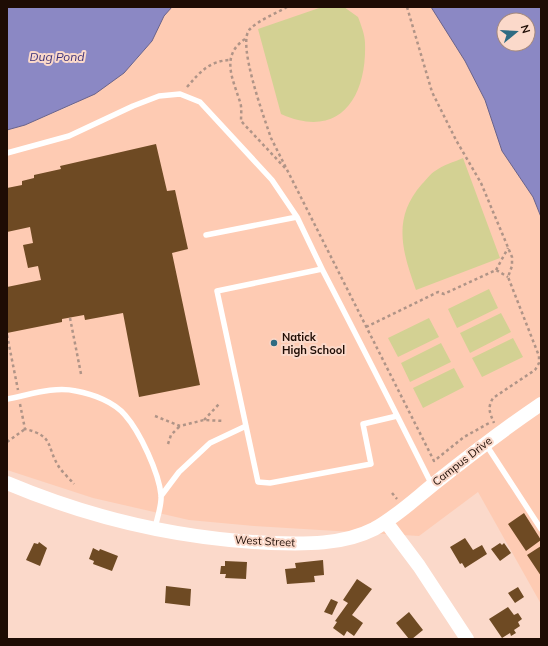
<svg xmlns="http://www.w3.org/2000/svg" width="548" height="646" viewBox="0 0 548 646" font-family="Mulish,sans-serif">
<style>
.built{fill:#fecbb3}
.green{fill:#d3d193}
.water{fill:#8b88c4;stroke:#6a638a;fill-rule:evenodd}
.building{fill:#6e4a23}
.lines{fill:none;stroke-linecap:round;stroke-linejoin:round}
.path{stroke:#b09487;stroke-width:2.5;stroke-dasharray:3 3;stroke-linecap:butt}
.service{stroke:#fff;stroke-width:5.5}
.tertiary{stroke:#fff;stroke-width:14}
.poi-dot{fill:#2e6b82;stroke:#fbd9ca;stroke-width:1.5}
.labels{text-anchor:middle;stroke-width:4;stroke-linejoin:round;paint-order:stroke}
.poi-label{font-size:11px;font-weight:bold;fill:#1e0c04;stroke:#fbd9ca;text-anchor:start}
.street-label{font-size:11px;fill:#1e0c04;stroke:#fbd9ca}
.water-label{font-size:12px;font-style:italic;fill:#3d327a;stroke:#fbd9ca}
</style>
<rect width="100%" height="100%" fill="#fbd9ca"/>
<path class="built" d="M172 7H431L435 11 465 61 485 100 502 151 533 197 541 217V604L478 492 419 536 254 526 189 520 93 498 7 470V130L25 125 75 104 133 64 152 41 164 16Z"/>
<path class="green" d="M322 7H344L358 17C361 25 365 35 365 43 367 98 339 140 281 114L258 29Z
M463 158 500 258 416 290C402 251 392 218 422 184 426 180 430 174 435 171 443 165 454 162 463 158Z
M489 289 498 308 457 328 448 309Z
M501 313 511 332 470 353 460 333Z
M429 318 439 337 398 357 388 338Z
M513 338 523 357 482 377 472 358Z
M441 343 451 362 410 382 401 363Z
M454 368 464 387 423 408 413 388Z"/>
<path class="water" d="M7 7H172L164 16 152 41 124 73 95 94 25 125 7 130Z
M431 7H541V217L533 197 502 151 485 100 465 61ZM504 20H528V44H504Z"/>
<path class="building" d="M156 144 167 191 175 190 188 249 172 253 200 385 139 397 123 313 85 320 84 315 62 319V322L7 333V287L41 280 38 266 28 268 23 245 33 243 30 227 7 232V188L22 185V181L34 178V175L61 169 60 166Z
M524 513 541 540 526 551 508 524Z
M465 538 473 550 482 545 487 554 465 568 462 563 460 564 450 547Z
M39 542 47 548 40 566 26 560 34 543 38 544Z
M500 543 502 545 504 543 511 553 500 561 491 549Z
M541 546V576L527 555Z
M93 548 99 551 100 549 118 556 112 571 93 564 94 561 89 559Z
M323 560 324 575 314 576 315 582 287 584 285 569 296 568 295 563Z
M225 561 247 562 246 579 225 578 226 574H220L221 566H225Z
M357 579 372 589 352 615 363 623 354 636 347 631 344 636 333 628 337 622 335 621 348 603 343 600Z
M166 586 191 589 190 606 165 603Z
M518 587 524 597 515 603 508 593Z
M331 599 338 602 332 615 324 612Z
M508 607 514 615 518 613 522 619 518 622 520 626 514 630 516 633 511 636 510 633 502 638 489 619Z
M409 612 423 630 412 639H409L396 623Z"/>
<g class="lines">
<path class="path" d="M287 7C275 14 259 20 250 29 236 42 265 120 271 138L434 461 464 437 491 422
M407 7 432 92 456 140 481 183 512 257V266L508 277 539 356V363L535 370 493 398C487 408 490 413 494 423
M245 39C220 56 233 79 240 102 242 107 241 115 241 121L286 169
M187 87C200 72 209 61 230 60
M496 270 508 248
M70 318 81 374
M366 327 438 292 444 294 496 270 508 277
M7 335 18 390
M20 404 25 429C55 436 46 447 59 467 63 473 70 479 74 484
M155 416 180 426 204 420 224 421
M204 420 220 403
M7 442 25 429
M168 444 171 435 180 426
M392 493 397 499"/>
<path class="service" d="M7 153 69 136 133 106 159 96 180 94 200 102 272 180 297 217 322 269
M206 235 297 217
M7 399C29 395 54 386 76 391 93 394 114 402 125 415 140 432 159 473 161 495 162 505 157 518 155 528
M397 416 363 424 371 464 270 483 258 482 217 291 322 269C359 340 396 413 432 485
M485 443 541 529
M161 496 179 472 210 443 246 426"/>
<path class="tertiary" d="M7 483C90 518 181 539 271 543 305 544 343 545 374 529 396 517 415 499 435 483 469 456 504 429 541 404
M386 522 419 566 467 639"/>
</g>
<circle class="poi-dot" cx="274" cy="343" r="4"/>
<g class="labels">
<g class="poi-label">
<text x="282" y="341">Natick<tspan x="282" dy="13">High School</tspan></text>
</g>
<g class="street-label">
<text transform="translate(462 461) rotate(-38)" y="4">Campus Drive</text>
<text transform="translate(265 541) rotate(3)" y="4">West Street</text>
</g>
<g class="water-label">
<text x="57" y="61">Dug Pond</text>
</g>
</g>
<rect width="548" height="646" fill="none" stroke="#1e0c04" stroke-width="16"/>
<g transform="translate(516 32) rotate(72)"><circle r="19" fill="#fbd9ca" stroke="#a3877b"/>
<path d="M0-3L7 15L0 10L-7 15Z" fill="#2e6b82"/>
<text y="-6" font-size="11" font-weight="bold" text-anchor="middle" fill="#1e0c04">N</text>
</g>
</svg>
